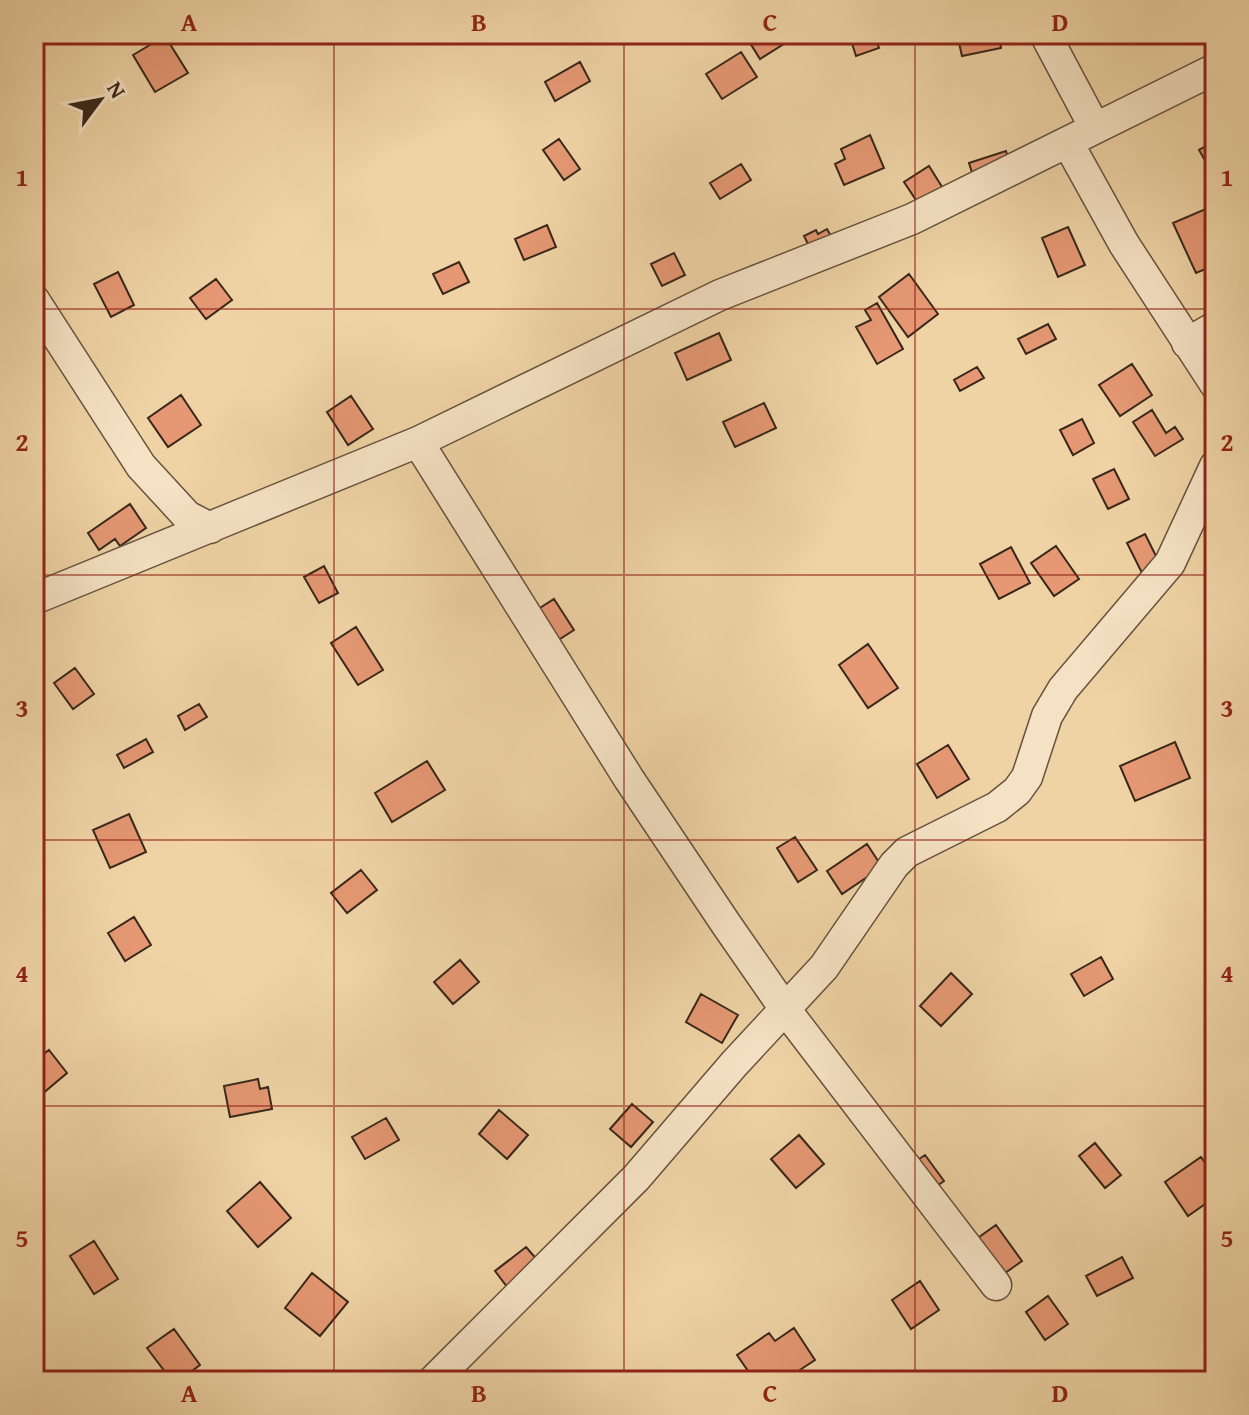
<svg xmlns="http://www.w3.org/2000/svg" width="1249" height="1415" viewBox="0 0 1249 1415" font-family="'Gentium Book Plus',serif">
<style>
.building{fill:#e59873;stroke:#38271a;stroke-width:2}
.lines{fill:none;stroke-linecap:round;stroke-linejoin:round}
.minor-casing{stroke:#66523d;stroke-width:33}
.minor{stroke:#f5e2c4;stroke-width:30}
.grid{fill:none;stroke:#8f2418;stroke-width:2;stroke-opacity:0.55}
.neatline{fill:none;stroke:#8f2418;stroke-width:3}
.grid-label{font-size:26px;text-anchor:middle;font-weight:bold;fill:#8f2418}
</style>
<rect width="100%" height="100%" fill="#efd3a5"/>
<filter id="stains"><feTurbulence type="fractalNoise" baseFrequency=".0025" numOctaves="4"/><feColorMatrix values="0 0 0 0 .2 0 0 0 0 .09 0 0 0 0 .02 0 0 0 .5 -.17"/></filter>
<radialGradient id="worn" r=".72"><stop offset=".6" stop-color="#630" stop-opacity="0"/><stop offset="1" stop-color="#630" stop-opacity=".3"/></radialGradient>
<path class="building" d="M754 34H781L787 42 760 59 747 38Z
M849 34H874L879 48 856 56Z
M957 34H999L1001 48 962 56Z
M165 36 188 73 155 92 133 55Z
M741 52 757 77 722 99 706 74Z
M580 62 590 81 555 101 545 82Z
M870 135 884 168 844 185 835 164 845 159 841 149Z
M559 139 580 169 564 180 543 150Z
M1215 141V178L1199 150Z
M1006 151 1015 180 978 192 969 163Z
M741 164 751 180 720 199 710 183Z
M929 166 944 190 920 206 904 182Z
M1215 205V265L1196 273 1173 223Z
M547 225 556 247 524 260 515 239Z
M1068 227 1085 265 1058 277 1042 238Z
M827 229 836 245 814 256 804 236 816 230 818 234Z
M674 253 685 275 662 286 651 264Z
M459 262 469 282 443 294 433 274Z
M118 272 134 305 111 317 94 284Z
M909 274 938 314 908 337 879 297Z
M216 279 232 300 206 319 190 298Z
M877 303 903 349 877 364 856 327 871 320 865 310Z
M1048 324 1056 339 1026 354 1018 339Z
M719 333 731 360 687 380 675 353Z
M1132 364 1152 395 1120 416 1099 385Z
M977 367 984 378 960 391 954 380Z
M181 395 201 425 168 447 148 418Z
M351 396 373 429 348 445 327 412Z
M764 403 776 428 735 447 723 422Z
M1152 410 1166 433 1175 427 1183 439 1155 456 1133 422Z
M1082 419 1094 443 1073 455 1060 430Z
M34 453 44 469 34 474Z
M1114 469 1129 499 1108 509 1093 479Z
M130 504 146 528 120 546 115 539 99 550 88 533Z
M1145 534 1160 564 1142 573 1127 543Z
M1056 546 1079 579 1054 596 1031 563Z
M1011 547 1030 583 999 599 980 564Z
M324 566 338 593 319 603 304 577Z
M554 599 574 630 552 644 532 613Z
M356 627 383 670 358 685 331 643Z
M868 644 898 688 868 708 839 665Z
M75 668 94 694 73 709 54 683Z
M199 704 207 717 185 730 178 716Z
M146 739 153 752 124 768 117 755Z
M1175 742 1190 778 1135 801 1120 766Z
M948 745 969 779 937 798 917 764Z
M427 761 445 790 392 822 375 793Z
M129 814 146 852 110 868 93 830Z
M795 837 817 870 798 882 777 848Z
M867 844 882 867 842 894 827 871Z
M361 870 377 890 347 913 331 893Z
M134 917 151 945 125 961 108 933Z
M1101 957 1113 979 1084 996 1071 974Z
M460 960 479 982 453 1004 434 982Z
M951 973 972 994 941 1026 920 1006Z
M701 994 738 1015 722 1043 686 1022Z
M49 1050 67 1073 41 1095 34 1085V1061Z
M258 1079 260 1089 268 1087 272 1109 230 1117 224 1086Z
M632 1104 653 1122 631 1147 610 1129Z
M499 1110 528 1135 507 1159 479 1134Z
M386 1118 399 1140 365 1159 352 1137Z
M799 1135 824 1164 796 1188 771 1159Z
M1095 1143 1121 1175 1105 1188 1079 1156Z
M925 1155 944 1181 918 1199 900 1172Z
M1201 1157 1215 1177V1197L1188 1216 1165 1182Z
M260 1182 291 1218 258 1247 227 1211Z
M996 1225 1022 1261 1001 1276 975 1240Z
M94 1241 118 1279 94 1294 70 1256Z
M526 1247 540 1263 508 1288 495 1271Z
M1122 1257 1133 1278 1097 1296 1086 1276Z
M312 1273 348 1302 320 1336 285 1308Z
M920 1281 939 1310 911 1329 892 1300Z
M1048 1296 1068 1324 1045 1340 1026 1312Z
M794 1328 815 1360 783 1381H755L737 1355 769 1333 775 1341Z
M174 1329 200 1365 178 1381H172L147 1348Z"/>
<g class="lines">
<defs>
<path id="minor" d="M1045 34 1095 128
M1068 143 1124 244 1215 384
M34 300 141 466 187 516 210 528
M1187 343 1215 327
M418 442 629 779 726 924 785 1009 996 1285
M34 599 418 442 720 295 912 219 1215 69
M433 1381 636 1178 734 1064 824 967 894 865 907 852 997 807 1017 791 1027 777 1047 716 1063 689 1170 563 1215 466"/>
</defs>
<use href="#minor" class="minor-casing"/>
<use href="#minor" class="minor"/>
</g>
<path class="grid" d="M334 34V1381M624 34V1381M915 34V1381M34 309H1215M34 575H1215M34 840H1215M34 1106H1215"/>
<rect width="1249" height="1415" fill="none" stroke="#efd3a5" stroke-width="88"/>
<g transform="translate(100 100) rotate(58)" stroke="#f5e2c4" stroke-width="6" paint-order="stroke">
<path d="M0-6L14 30L0 20L-14 30Z" fill="#38271a"/>
<text y="-12" font-size="22" font-weight="bold" text-anchor="middle" fill="#38271a">N</text>
</g>
<rect x="44" y="44" width="1161" height="1327" class="neatline"/>
<g class="grid-label">
<text x="189" y="31">A</text>
<text x="479" y="31">B</text>
<text x="770" y="31">C</text>
<text x="1060" y="31">D</text>
<text x="22" y="186">1</text>
<text x="1227" y="186">1</text>
<text x="22" y="451">2</text>
<text x="1227" y="451">2</text>
<text x="22" y="717">3</text>
<text x="1227" y="717">3</text>
<text x="22" y="982">4</text>
<text x="1227" y="982">4</text>
<text x="22" y="1247">5</text>
<text x="1227" y="1247">5</text>
<text x="189" y="1402">A</text>
<text x="479" y="1402">B</text>
<text x="770" y="1402">C</text>
<text x="1060" y="1402">D</text>
</g>
<rect width="100%" height="100%" filter="url(#stains)"/>
<rect width="100%" height="100%" fill="url(#worn)"/>
</svg>
